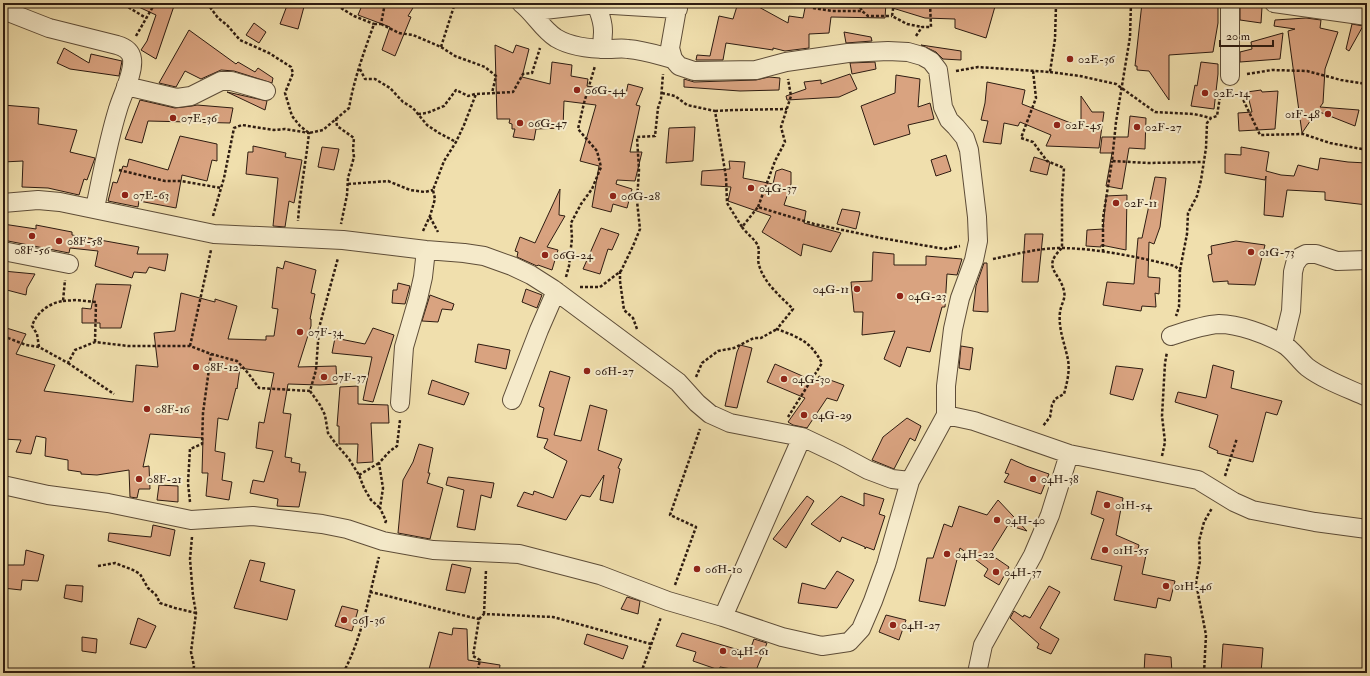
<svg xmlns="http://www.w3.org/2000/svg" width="1370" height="676" viewBox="0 0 1370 676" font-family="'IM FELL Double Pica',serif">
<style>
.building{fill:#d9a380;stroke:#2e1c11}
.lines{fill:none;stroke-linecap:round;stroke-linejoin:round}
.minor-casing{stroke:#5e4d38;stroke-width:20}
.path{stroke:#2e1c11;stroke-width:2.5;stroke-dasharray:3 2;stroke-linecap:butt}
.minor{stroke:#f5eaca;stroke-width:18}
.poi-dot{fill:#8f2418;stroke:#f5eaca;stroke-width:1.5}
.labels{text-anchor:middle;stroke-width:4;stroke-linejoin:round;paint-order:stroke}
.poi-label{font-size:12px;fill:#2e1c11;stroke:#f5eaca;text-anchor:start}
</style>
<rect width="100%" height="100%" fill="#f0dfad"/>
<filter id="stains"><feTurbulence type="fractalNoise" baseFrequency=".005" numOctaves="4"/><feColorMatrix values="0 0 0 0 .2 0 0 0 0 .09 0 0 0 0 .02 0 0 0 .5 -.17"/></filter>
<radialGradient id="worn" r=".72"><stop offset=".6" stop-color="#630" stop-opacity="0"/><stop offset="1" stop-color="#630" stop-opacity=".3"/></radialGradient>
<path class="building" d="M130 3H175L156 59 141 50 147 41 156 15Z
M288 3H305L298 29 280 24Z
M363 3H416L408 16 411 17 395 56 382 50 390 27 358 15Z
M738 3H747L757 6 788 23 789 16 803 18 806 3H886L885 18 831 17 829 33 809 34V48L785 51 773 48V50L726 43 723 60H696L697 55 710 56 719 16 733 19Z
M887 3H996L986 38 955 28V19L925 18 886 6Z
M1142 3H1218V23L1213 52 1169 55V100L1149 71 1137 70V66H1135Z
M1240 3 1262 7 1261 23 1240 20Z
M1306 18 1321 20 1320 28 1338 32 1325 69 1323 103 1320 107 1359 110 1355 126 1317 111 1302 133 1288 31 1295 29 1274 26 1275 20Z
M254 23 266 32 259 43 246 35Z
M1352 24 1363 26 1349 51 1346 49Z
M189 30 236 64 238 62 255 72 258 68 273 78 272 83 234 71 221 70 201 79 185 71 176 87 159 83Z
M844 32 871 37 872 41 846 43Z
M1283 33 1280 59 1240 62V52L1252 49 1251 42Z
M495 45 513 53 516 45 529 49 522 77 550 84 552 62 572 65 571 76 588 79 587 86 601 88V91L626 94 628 84 643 88 636 105 640 106 630 152H642L635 181 617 180 616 184 632 189 627 208 613 204 611 212 592 207 599 166 580 161 596 105 564 101 563 128 536 129 534 140 513 137 515 129H512V124L509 123 510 119H497Z
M921 45 961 51V60L943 59 936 52Z
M64 48 89 63 91 54 122 61 119 76 70 69 57 63Z
M875 62 876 69 852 74 850 63Z
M1201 62 1218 64V74L1214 109 1191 106 1195 85 1197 86Z
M850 74 857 89 839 97 787 100 786 96 806 89 804 82 821 80V84Z
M896 75 920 79 918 107 930 103 934 119 908 125 910 134 874 145 861 106 895 93Z
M769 77 780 78 779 90 740 91 684 87V79L694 82 756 80Z
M987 82 1025 90 1022 104 1081 127V96L1092 112H1104L1099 148 1046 146 1051 135 1020 122 1018 126 1004 123 1001 144 983 142 988 121 981 120 985 103Z
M1261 90 1262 92 1278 91 1275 129 1239 131 1238 113 1252 112 1247 92Z
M227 92 267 101 265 110Z
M140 100 175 108 192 106 197 105 233 108 230 123 148 121 142 143 125 139Z
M3 105 39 108 38 124 77 130 70 152 95 158 87 180 84 179 79 195 48 188 22 187 23 161 3 162Z
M1130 116 1146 118 1145 149 1129 148 1122 189 1106 186 1112 153H1100L1102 137H1128Z
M695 127 693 161 666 163 669 128Z
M180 136 217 144V161L212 160 207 181 182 175 176 208 139 201 138 207 108 201 113 182 117 183 123 166 127 167 129 159 168 170Z
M253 146 286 153 285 157 302 160 294 203 289 201 285 227 273 226 278 178 246 174 248 152H253Z
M322 147 339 149 334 170 318 167Z
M1241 147 1269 152 1266 171 1281 175 1294 176 1298 165 1318 170 1320 158 1348 162 1367 163V205L1325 200V192L1287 190 1283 217 1264 215 1266 176 1265 180 1225 173V154L1241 155Z
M946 155 951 171 936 176 931 160Z
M1034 157 1050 162 1047 175 1030 171Z
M729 161 745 162 743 178 773 184 776 171 782 169 791 172V184L784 205 806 211 804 223 841 233 831 252 803 244 801 256 762 232 771 216 728 201 731 187 701 185 702 171 730 169Z
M1155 177 1166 178 1160 227 1154 244 1149 242 1148 277 1160 278 1159 294 1155 293 1156 307 1142 306 1141 311 1103 305 1107 282 1134 284 1138 238H1142Z
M560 189 559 215 565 216 547 247 558 250 552 270 538 265 537 266 517 257 518 252 515 251 520 237 535 243Z
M1127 195 1126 250 1101 245V247L1086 246 1087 230 1103 229 1106 196Z
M842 209 860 212 856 229 837 224Z
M3 224 36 229V225L72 232V235L139 247 137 254H168L165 271 149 267 146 273 134 272 132 278 95 266 98 251 70 248 69 253 3 240Z
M601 228 619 234 612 250 608 249 600 274 583 269Z
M1025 234H1043L1038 282H1022Z
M1236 241 1265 245 1255 285 1228 284V281L1213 282 1208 255 1212 254 1211 246Z
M873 252 894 254V265H926V256L962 259 957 275 947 274 945 307H942L930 352 907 347 900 367 884 359 895 331 862 335 863 312H854L851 282 872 281Z
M285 261 316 270 311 293 315 294 310 319H311V326L298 367 336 366 337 384 320 385 288 384 283 413 291 414 285 457 292 458 291 462 300 464 299 472H306L299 507 277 506 278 499 250 493 253 480 264 482 273 451 256 448 259 422 264 423 274 373 240 368 237 389 236 388 228 420 218 418 215 451 225 453 222 480 232 482 229 500 206 496 208 473H202L203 438 150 434 143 467 149 466 150 489H139L137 498 130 497 129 470 97 475 81 474V472L68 470V460L45 456 46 438 36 436 31 454 16 452 21 440 3 439V327L26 334 16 354 55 365 44 391 133 402 136 365 158 367 154 333 175 331 181 293 215 302V299L237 306 228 339 266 340V336H274L278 309 272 308 277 267 283 269Z
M984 263H987L988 312 973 311 976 286Z
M3 271 35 274 27 288 26 295 3 289Z
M398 283 410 286 405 304 392 303 393 290H397Z
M96 284 131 285 121 328H100V323H82V308L91 309Z
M526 289 542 295 537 308 522 302Z
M430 295 454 304 452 310 442 309 438 322 422 321Z
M373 328 394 335 373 402 363 400 372 357 332 353 335 338 365 344Z
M478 344 510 350 506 369 475 362Z
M740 345 752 348 737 408 725 406 737 352Z
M961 346 973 348 970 370 959 368Z
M775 364 816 382 819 376 844 385 837 401 827 398 807 428 793 425 788 422 805 398 767 382Z
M1213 365 1234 371 1231 388 1282 401 1277 415 1266 412 1253 462 1217 453 1218 451 1209 447 1218 415 1175 402 1178 392 1206 398Z
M1116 366 1143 369 1133 400 1110 394Z
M550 371 570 377 554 435 581 441 590 405 607 410 598 450 622 459 618 468 620 469 613 503 600 500 604 475 590 497 581 495 566 520 517 506 524 492 533 495 534 491 553 498 567 461 544 448 548 439 537 437 544 408 539 406Z
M432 380 469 393 464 405 428 394Z
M358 386V404L388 405 389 423H371L373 462 357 463 358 444H339V426H337L340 387Z
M907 418 921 426 915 441 910 438 894 469 872 460 883 437Z
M419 444 433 448 428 473H430L427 483 443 488 430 539 398 533 403 480 413 462Z
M1011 459 1026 466 1049 474 1041 494 1004 482 1009 474 1005 473Z
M448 477 494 483 491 498 481 495 475 530 457 527 464 490 446 485Z
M159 485 178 486V502L157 500Z
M1097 491 1123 498 1116 535 1139 545 1137 553 1146 555 1142 574 1175 581 1170 601 1158 598 1156 608 1114 600 1122 566 1091 559 1104 519 1091 514Z
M864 493 884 499 879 514 885 516 874 550 866 547 865 549V547L842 537 840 542 811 524 841 496 864 506Z
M807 496 814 501 786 548 773 539Z
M998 500 1027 531 1008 525 990 554 1009 567 999 585 984 576 988 569 960 548 945 606 919 601 927 558H933L944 524 952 527 959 506 987 515Z
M153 525 175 530 170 556 108 541 109 533 151 537Z
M26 550 44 555 38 581 22 580 21 590 3 588 7 565H24Z
M250 560 265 563 260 581 295 590 287 620 234 608Z
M452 564 471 568 465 593 446 590Z
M837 571 854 580 837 608 798 603 802 583 825 589Z
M66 585 83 586 82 602 64 598Z
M1049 586 1060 592 1040 628 1059 639 1051 654 1037 648 1039 644 1010 618 1014 611 1023 617 1024 615 1030 618Z
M627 597 640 601 638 614 621 609Z
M342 606 358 610 352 631 335 626Z
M886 615 906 620 899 640 879 632Z
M138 618 156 626 146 648 130 644Z
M453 628 467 629 468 660 500 665 499 673H428L439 632 452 635Z
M682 633 749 653 754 639 767 643 755 673 720 667 719 670 693 661 696 652 676 646Z
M587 634 628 646 623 659 584 644Z
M82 637 97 639 96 653 82 651Z
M1223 644 1263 648 1261 673H1221Z
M1145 654 1171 657 1172 673H1144Z"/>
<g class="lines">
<defs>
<path id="minor" d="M521 3C534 13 542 29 556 38 571 47 592 49 609 49 615 49 622 48 628 49 643 50 658 55 673 59
M678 3 670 48 673 59 679 66 694 71 756 70 786 62 848 53 888 51 908 52 922 56 931 61 938 70 943 107 949 120 956 127 965 138 969 150 977 217 978 241 974 260 960 298 953 329 946 386V415L974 421 1069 454 1198 480 1234 502 1252 510 1315 522 1367 529
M1230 3V76
M1274 3 1367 16
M596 4C603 21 605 30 601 49
M528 8 544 10 596 4 678 9
M3 10 49 28 117 45C124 47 131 51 132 59 134 73 122 95 118 109 108 141 102 175 95 208
M126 86 177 98 191 96 221 81H231L266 91
M3 203 38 200 60 202 214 234 343 240 426 250 464 253 484 256 512 266 531 275 553 289 678 382 697 403 710 414 730 423 802 437 840 455 868 470 892 479 910 481 946 415
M3 251 69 264
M1171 336C1186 331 1203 325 1219 324 1238 324 1266 334 1283 344 1292 349 1299 360 1307 367 1324 380 1347 388 1367 397
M1283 344 1291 311 1293 272 1295 264 1300 257 1306 254H1316L1337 261 1367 260
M512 400 539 330 556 291
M400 403 404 347 418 299 423 277 426 250
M3 485 48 495 108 503 191 520 253 516 322 524 347 529 383 541 433 550 519 554 600 575 668 601 723 617 782 637 822 646 849 642 861 629 873 601 886 565 910 481
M723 617 802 437
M977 673 983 645 1033 555 1050 515 1069 454"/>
</defs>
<use href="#minor" class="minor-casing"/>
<path class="path" d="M130 3 128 7 146 18
M207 3 218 18 227 25 240 40 269 53 291 67 293 73 285 93 292 116 300 126 309 133 323 130 349 108C354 79 364 52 374 24H381L385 3
M341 3V8L354 16 374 24
M858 3 862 11
M894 3 892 16 907 24 922 27
M1131 3 1130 37 1116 122 1112 161 1148 163 1204 162
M813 8 832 11H862L868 16H892
M381 24 399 33 413 35 441 47 455 56 485 67 496 76 492 93
M136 36 155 3
M916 36 922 27H931L930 3
M441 47 455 3
M360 69 365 79H375L390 88 403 102 413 108 427 125 439 133 456 142
M956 71 978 67 1050 72 1055 39 1056 5 1019 3
M1033 71 1036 98 1021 138 1033 142 1047 161 1064 168 1062 199V248C1041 268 1060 272 1064 291 1066 299 1061 304 1060 312 1058 329 1065 344 1068 360 1070 371 1067 383 1064 394L1055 399 1052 405 1050 417 1043 426
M1050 72 1080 76 1116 84 1155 112 1194 114 1211 118
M1247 74 1272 70 1307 71 1341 80 1367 84
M1239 91 1260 135 1303 134 1330 143 1367 150
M662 93 675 96 687 105 715 111 726 177 727 203 742 227 758 207 814 224 881 238 945 249 960 246
M715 111 734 110 787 109
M418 114 427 113 444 106 456 90 468 96 475 94
M336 118 337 126 354 138 353 149 354 157 348 178 347 195 341 224
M119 170 165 181H181L221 188
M348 184 388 181 410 190 425 192 433 190
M758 207 775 161 785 142 781 127 791 96 788 79
M213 216 224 178 234 128 242 125 274 130 285 129 309 133C306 162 300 191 298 221
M430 217 438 232
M742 227C746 233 755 239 758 246 760 252 757 259 759 265 764 283 780 296 793 309L777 329C800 338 810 341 822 363L788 417
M423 231 430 216 435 199 433 190 444 161 456 142 464 125 476 94 513 92 523 74 532 73 540 48
M1103 252V218L1112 161
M993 259C1016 254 1039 248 1063 248 1100 249 1138 257 1175 266L1180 271 1179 307 1176 316
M1180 270 1187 234 1188 213 1197 196 1201 180 1206 148 1207 123 1211 118 1217 116 1221 90
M620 271V281L624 310 633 318 637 329
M566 277 569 266 572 238 571 223 581 204 592 189 601 167 597 151 578 129 584 103 595 66
M580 287H600L621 271 633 246 640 229 637 201 639 170 637 137 655 136 658 108 661 99 663 74
M63 301 76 300 96 302 95 342
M3 336 26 345 39 347 68 363 75 350 95 342 128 346H190L211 354 237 361 248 373 259 388 310 391 316 370 319 328 338 258
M190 346 211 250
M39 347 37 334 32 326C36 313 49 303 63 301L65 280
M68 363 114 394
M696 377 702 363 718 351 734 348 754 338H761L777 329
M310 391 320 405 325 415 328 433 336 444 349 459 359 475 364 488 371 500 380 508
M1162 456 1165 442 1162 416 1165 363 1167 352
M359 475 379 463
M1225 476 1237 438
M190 502 188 483 190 449 202 444 203 413 211 354
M385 523 386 521 380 508 383 488 379 463 390 451 397 446 400 420
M192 537 190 559 193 596 196 613 191 652 194 666 193 673
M98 566 115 563 133 570 140 574 148 588 156 595 160 603 175 608 196 613
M675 585 696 527 670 515 700 429
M370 592C407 600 442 611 479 619L473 656 480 660 477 673
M484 614 486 570
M479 619 484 614 553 617 651 644
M343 673C362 639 369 595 379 557
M641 673 661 617
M1204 673 1206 635 1196 583 1200 561 1199 541 1204 522 1212 508"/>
<use href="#minor" class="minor"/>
</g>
<g class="poi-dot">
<circle cx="1070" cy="59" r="4"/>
<circle cx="577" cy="90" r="4"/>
<circle cx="1205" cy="93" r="4"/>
<circle cx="1328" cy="114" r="4"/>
<circle cx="173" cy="118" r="4"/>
<circle cx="520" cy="123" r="4"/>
<circle cx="1057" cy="125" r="4"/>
<circle cx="1137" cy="127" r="4"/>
<circle cx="751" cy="188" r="4"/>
<circle cx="125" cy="195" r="4"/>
<circle cx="613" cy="196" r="4"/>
<circle cx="1116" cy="203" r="4"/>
<circle cx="32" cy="236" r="4"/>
<circle cx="59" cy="241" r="4"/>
<circle cx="1251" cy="252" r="4"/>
<circle cx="545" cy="255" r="4"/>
<circle cx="857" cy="289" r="4"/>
<circle cx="900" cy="296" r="4"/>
<circle cx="300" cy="332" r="4"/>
<circle cx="196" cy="367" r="4"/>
<circle cx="587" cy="371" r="4"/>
<circle cx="324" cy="377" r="4"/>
<circle cx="784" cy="379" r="4"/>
<circle cx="147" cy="409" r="4"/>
<circle cx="804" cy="415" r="4"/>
<circle cx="139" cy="479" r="4"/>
<circle cx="1033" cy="479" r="4"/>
<circle cx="1107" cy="505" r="4"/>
<circle cx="997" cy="520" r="4"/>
<circle cx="1105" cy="550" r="4"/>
<circle cx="947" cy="554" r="4"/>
<circle cx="697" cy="569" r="4"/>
<circle cx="996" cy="572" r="4"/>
<circle cx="1166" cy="586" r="4"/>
<circle cx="344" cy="620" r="4"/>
<circle cx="893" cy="625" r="4"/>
<circle cx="723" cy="651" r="4"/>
</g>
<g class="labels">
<g class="poi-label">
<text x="1078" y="63">02E-36</text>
<text x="585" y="94">06G-44</text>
<text x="1213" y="97">02E-14</text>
<text x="1320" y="118" text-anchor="end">01F-48</text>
<text x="181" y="122">07E-36</text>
<text x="528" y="127">06G-47</text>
<text x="1065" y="129">02F-45</text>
<text x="1145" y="131">02F-27</text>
<text x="759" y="192">04G-37</text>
<text x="133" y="199">07E-63</text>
<text x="621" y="200">06G-28</text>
<text x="1124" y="207">02F-11</text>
<text x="67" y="245">08F-58</text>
<text x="32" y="254" text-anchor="middle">08F-56</text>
<text x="1259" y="256">01G-73</text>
<text x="553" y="259">06G-24</text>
<text x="849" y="293" text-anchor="end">04G-11</text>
<text x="908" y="300">04G-23</text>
<text x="308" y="336">07F-34</text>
<text x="204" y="371">08F-12</text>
<text x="595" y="375">06H-27</text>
<text x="332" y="381">07F-37</text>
<text x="792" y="383">04G-30</text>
<text x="155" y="413">08F-16</text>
<text x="812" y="419">04G-29</text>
<text x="147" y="483">08F-21</text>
<text x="1041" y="483">04H-38</text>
<text x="1115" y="509">01H-54</text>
<text x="1005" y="524">04H-40</text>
<text x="1113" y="554">01H-55</text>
<text x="955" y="558">04H-22</text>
<text x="705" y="573">06H-10</text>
<text x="1004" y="576">04H-37</text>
<text x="1174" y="590">01H-46</text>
<text x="352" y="624">06J-36</text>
<text x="901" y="629">04H-27</text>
<text x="731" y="655">04H-61</text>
</g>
</g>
<rect width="1370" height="676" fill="none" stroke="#f0dfad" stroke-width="16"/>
<rect x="4" y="4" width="1362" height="668" fill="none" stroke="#2e1c11" stroke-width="2"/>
<rect x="8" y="8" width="1354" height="660" fill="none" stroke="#2e1c11"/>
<path d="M1220 40v6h53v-6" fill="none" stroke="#2e1c11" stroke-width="2"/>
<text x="1226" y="40" font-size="12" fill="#2e1c11" stroke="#f5eaca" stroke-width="3" paint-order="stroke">20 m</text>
<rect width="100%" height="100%" filter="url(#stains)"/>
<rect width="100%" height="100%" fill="url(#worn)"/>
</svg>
